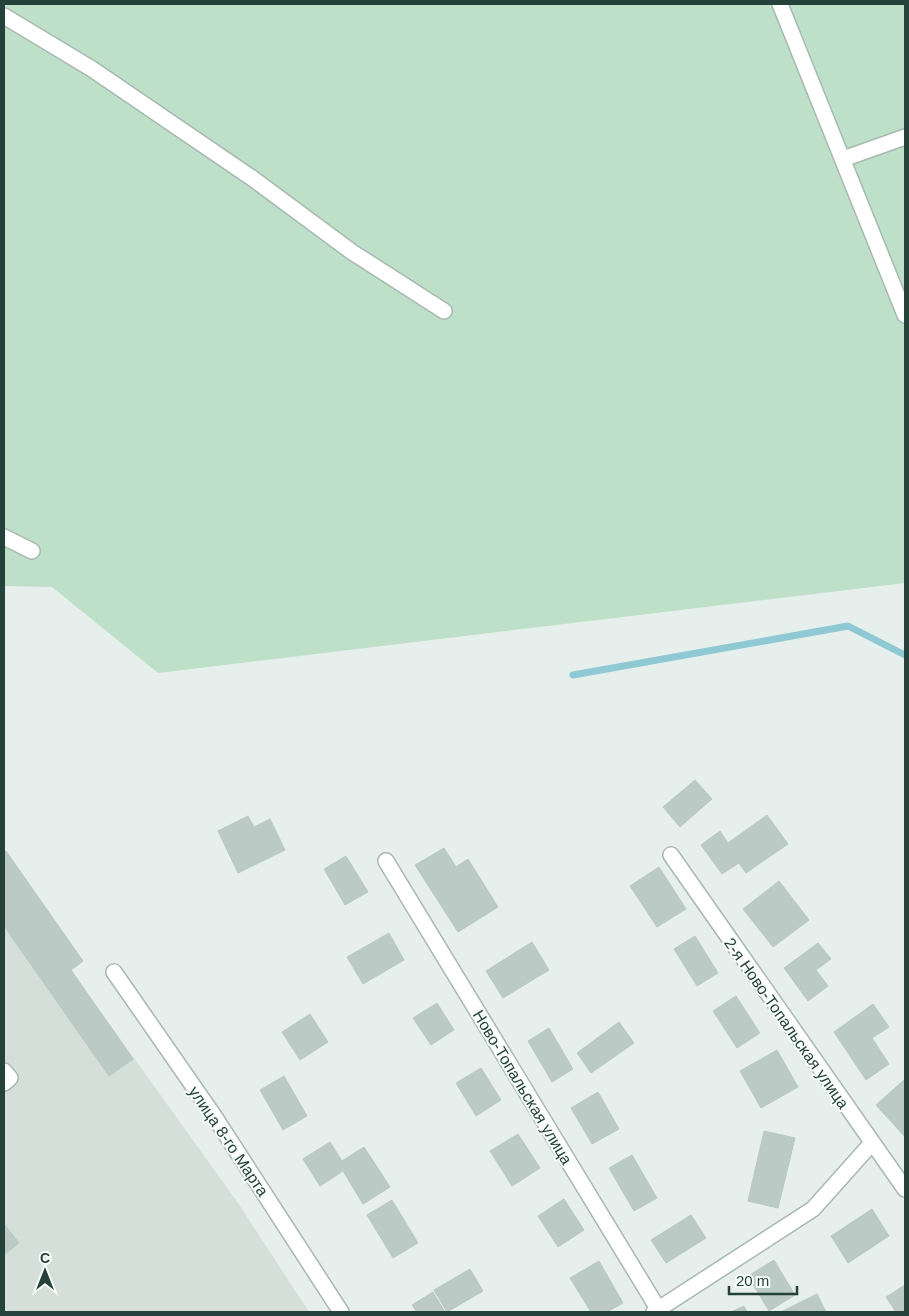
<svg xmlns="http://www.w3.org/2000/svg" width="909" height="1316" viewBox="0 0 909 1316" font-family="Helvetica,sans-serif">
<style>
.built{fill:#d4dfda}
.green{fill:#bfe0c8}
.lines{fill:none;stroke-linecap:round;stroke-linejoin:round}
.stream{stroke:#8ec9d4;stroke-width:7}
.building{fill:#bbcac4;stroke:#b8c9c2}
.minor-casing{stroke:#a8b8b2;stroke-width:18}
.minor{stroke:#fff;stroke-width:15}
.labels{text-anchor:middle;stroke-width:4;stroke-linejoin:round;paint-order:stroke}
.street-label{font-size:16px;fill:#24423a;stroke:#f7fbf9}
</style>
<rect width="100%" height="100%" fill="#e6efeb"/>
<path class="built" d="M4 877 238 1203 309 1312H4Z"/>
<path class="green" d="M4 4H905V583L158 673 52 587 4 586Z"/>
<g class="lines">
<path class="stream" d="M573 675 848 626 905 655"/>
</g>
<path class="building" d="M695 780 712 799 680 827 663 807Z
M767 815 788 844 746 873 739 863 722 874 701 845 720 831 728 843Z
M248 816 254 827 270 819 285 850 238 873 218 831Z
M444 848 456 867 468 859 498 907 458 932 415 865Z
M6 851 83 961 71 970 133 1059 109 1076 4 926V852Z
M346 856 368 892 345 905 324 869Z
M659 867 686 909 657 927 630 886Z
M779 881 809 920 773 947 743 909Z
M389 933 404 960 363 984 347 957Z
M695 936 718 973 697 986 674 949Z
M532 942 549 970 503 998 486 971Z
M818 943 831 959 816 970 828 986 808 1001 784 968Z
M736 996 760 1033 737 1048 713 1011Z
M437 1003 454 1030 431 1045 413 1018Z
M873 1004 889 1027 872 1038 889 1064 866 1080 834 1032Z
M310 1014 328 1042 300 1060 282 1032Z
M619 1022 634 1043 591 1073 577 1053Z
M549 1028 573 1069 552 1082 528 1041Z
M777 1050 798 1087 761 1108 740 1071Z
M481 1068 501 1100 476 1116 456 1083Z
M284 1076 307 1116 283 1130 260 1090Z
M905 1079V1137L876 1105Z
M598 1092 619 1129 592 1144 571 1108Z
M764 1131 795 1138 778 1208 748 1201Z
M518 1134 540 1168 512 1186 490 1151Z
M330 1142 342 1161 364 1147 390 1187 363 1204 343 1171 320 1186 303 1159Z
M632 1155 657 1198 634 1211 609 1168Z
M564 1199 584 1230 558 1247 538 1216Z
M392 1200 418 1243 393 1258 367 1215Z
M872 1209 889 1236 848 1263 831 1236Z
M691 1215 706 1238 666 1263 651 1240Z
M4 1224 19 1243 4 1255Z
M774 1260 795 1295 769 1311 748 1276Z
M599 1261 623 1303 607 1312H591L570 1278Z
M470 1269 483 1291 447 1312 434 1290Z
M905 1285V1312H896L886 1297Z
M433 1292 445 1312H417L412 1305Z
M817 1294 826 1312H781Z
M744 1306 747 1312H731Z"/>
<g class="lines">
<defs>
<path id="minor" d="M780 4 905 315
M4 16 92 69 252 178 352 252 444 311
M843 159 905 137
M4 537 32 551
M671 855 905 1189
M386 861 660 1312
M114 972 214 1116 341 1312
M4 1071 10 1078 4 1083
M654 1312 813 1209 871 1144"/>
</defs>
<use href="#minor" class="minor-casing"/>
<use href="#minor" class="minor"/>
</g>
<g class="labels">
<g class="street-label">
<text transform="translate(787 1023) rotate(55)" y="6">2-я Ново-Топальская улица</text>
<text transform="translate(523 1087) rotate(59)" y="6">Ново-Топальская улица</text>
<text transform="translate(229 1141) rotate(56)" y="6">улица 8-го Марта</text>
</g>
</g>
<rect width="909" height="1316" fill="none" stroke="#24423a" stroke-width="10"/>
<g transform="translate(45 1271)" stroke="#f7fbf9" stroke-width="4" paint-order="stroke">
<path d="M0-4L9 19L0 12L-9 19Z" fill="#24423a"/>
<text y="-8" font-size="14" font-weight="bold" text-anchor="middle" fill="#24423a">С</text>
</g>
<path d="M729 1286v8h68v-8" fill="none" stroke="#24423a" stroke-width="2.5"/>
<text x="736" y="1286" font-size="15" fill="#24423a" stroke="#f7fbf9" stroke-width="4" paint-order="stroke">20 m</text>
</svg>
